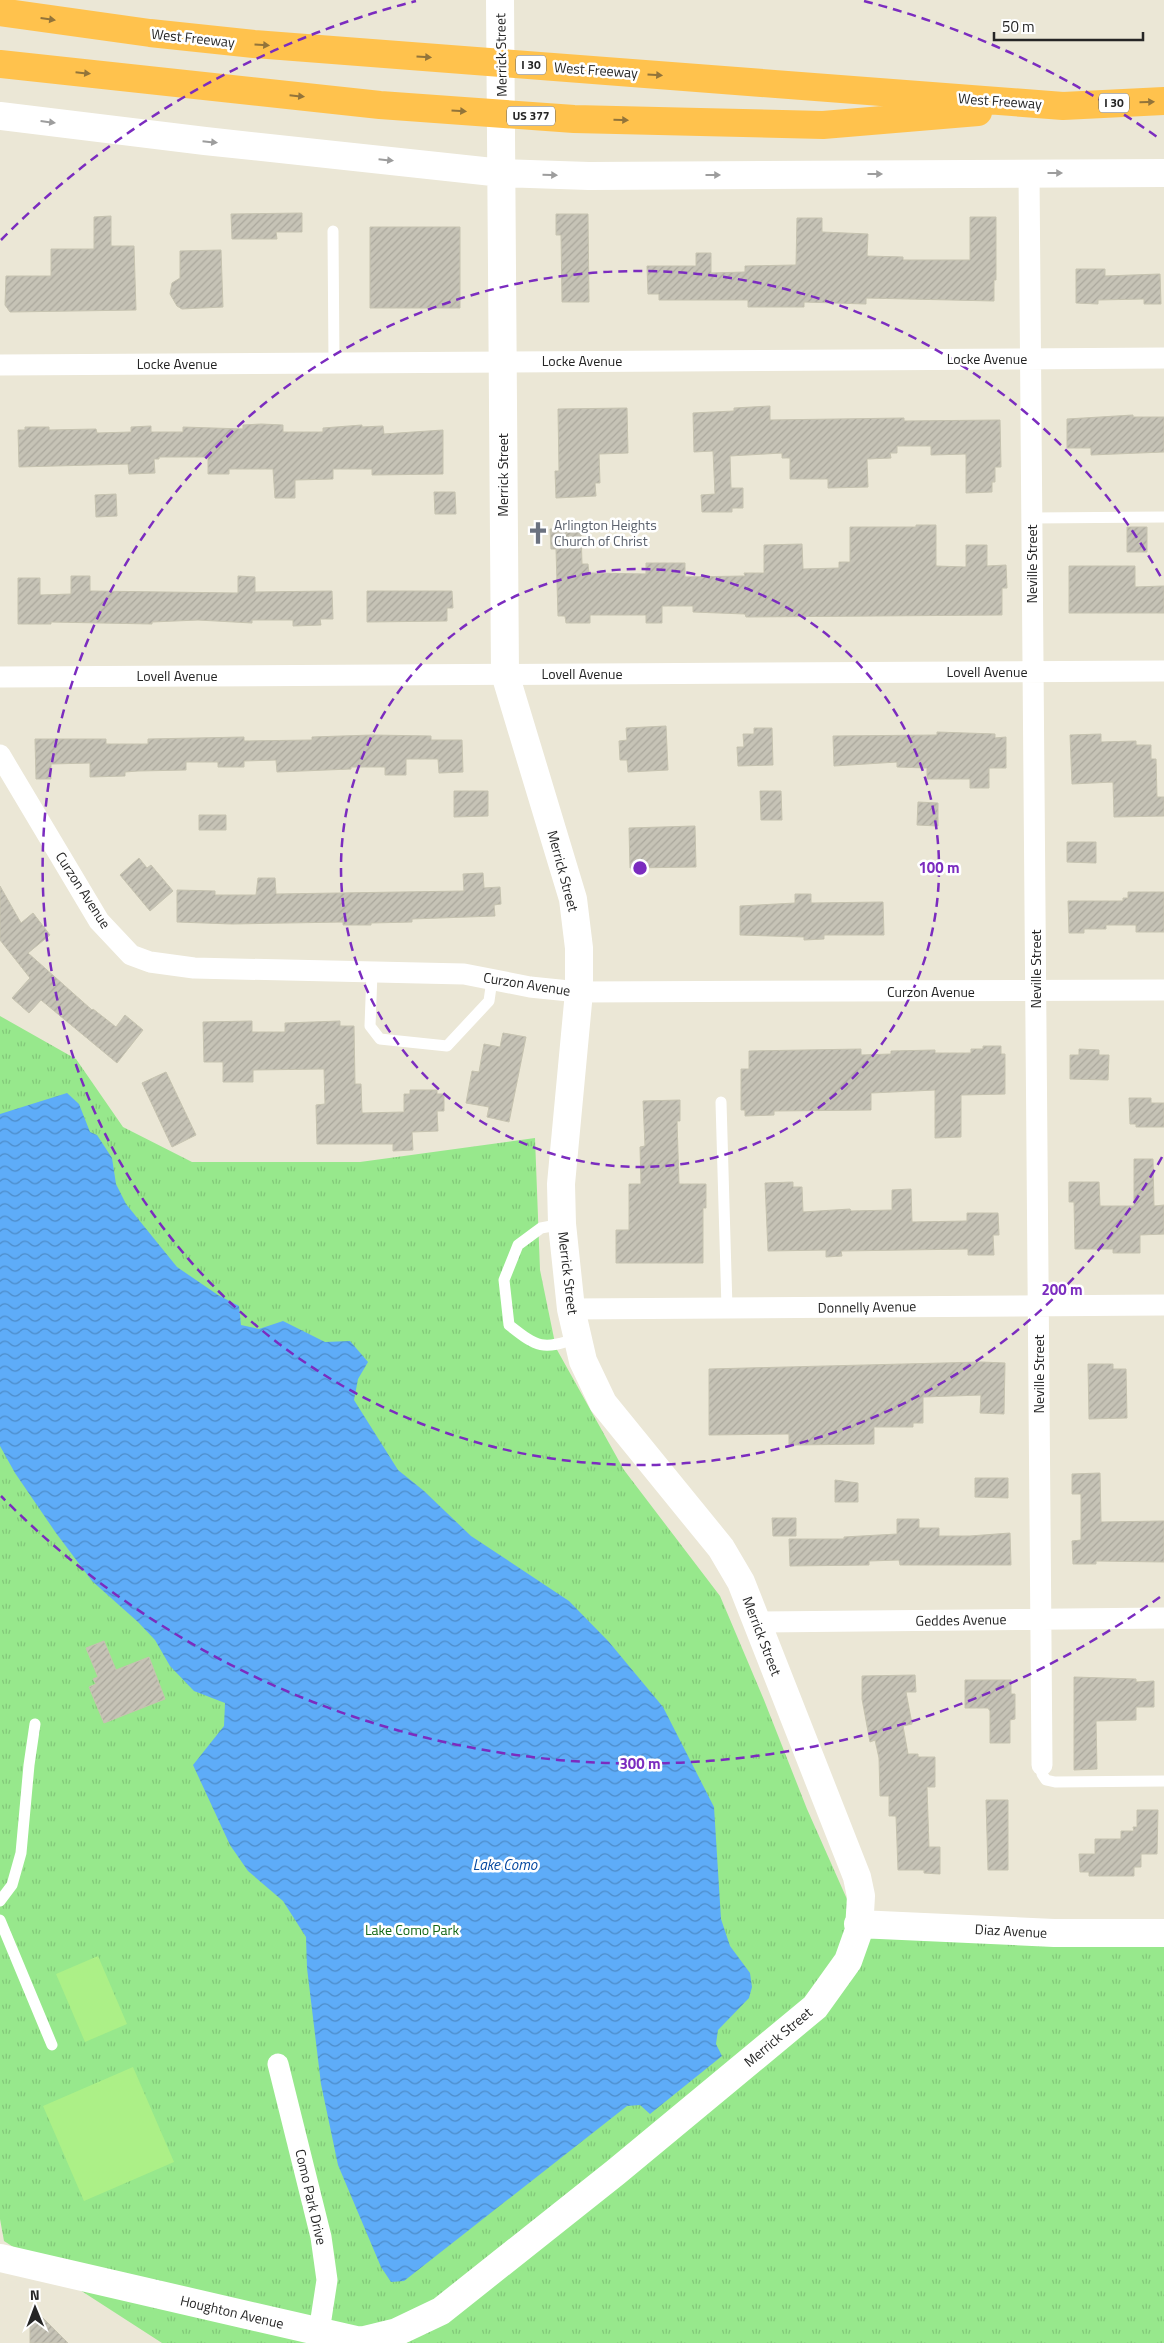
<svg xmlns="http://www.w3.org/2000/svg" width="1164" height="2343" viewBox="0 0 1164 2343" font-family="'Titillium Web',sans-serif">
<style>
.park{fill:url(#park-tufts)}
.pitch{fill:#acf087}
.water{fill:url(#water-waves)}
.building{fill:url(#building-hatch);stroke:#c6c3b0}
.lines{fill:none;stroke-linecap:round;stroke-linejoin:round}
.lane{stroke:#fff;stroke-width:11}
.street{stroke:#fff;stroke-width:21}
.secondary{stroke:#fff;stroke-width:28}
.highway{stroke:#ffc24d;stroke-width:28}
.oneway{fill:#92743a}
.oneway2{fill:#9d9d9d}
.ring{fill:none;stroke:#7b2cbf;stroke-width:2.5;stroke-dasharray:9 6}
.labels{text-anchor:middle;stroke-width:5;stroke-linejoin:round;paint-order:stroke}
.shield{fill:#fff;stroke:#676767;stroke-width:1}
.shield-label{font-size:12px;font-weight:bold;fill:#262626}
.street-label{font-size:14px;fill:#262626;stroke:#fff}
.worship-label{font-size:14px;fill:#5b616d;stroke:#fff;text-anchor:start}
.park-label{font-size:14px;fill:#136714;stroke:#fff}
.water-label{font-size:15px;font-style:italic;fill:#02469f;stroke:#fff}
.centre{fill:#7b2cbf;stroke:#fff;stroke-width:2.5}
.ring-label{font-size:15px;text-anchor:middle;font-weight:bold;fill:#7b2cbf;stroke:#fff;stroke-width:5;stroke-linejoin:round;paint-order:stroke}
</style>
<defs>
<pattern id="park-tufts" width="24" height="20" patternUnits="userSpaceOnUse" patternTransform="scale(1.25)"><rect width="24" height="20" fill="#97e88c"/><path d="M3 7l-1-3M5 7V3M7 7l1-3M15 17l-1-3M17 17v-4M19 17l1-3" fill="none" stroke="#82c779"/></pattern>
<pattern id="water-waves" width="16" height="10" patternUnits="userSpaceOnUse" patternTransform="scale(1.25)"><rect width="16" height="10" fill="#5eacf8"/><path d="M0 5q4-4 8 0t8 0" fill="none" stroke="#4d8cc9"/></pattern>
<pattern id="building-hatch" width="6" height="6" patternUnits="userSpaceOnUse" patternTransform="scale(1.25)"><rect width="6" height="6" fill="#c6c3b6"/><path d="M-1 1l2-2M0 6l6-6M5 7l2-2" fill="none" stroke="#aaa79c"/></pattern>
</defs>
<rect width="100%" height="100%" fill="#ebe7d6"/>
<path class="park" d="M0 1016 76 1059 123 1127 192 1162H360L535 1138 540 1270 556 1348 624 1470 720 1596 764 1700 807 1809 858 1924 1164 1942V2343H162L4 2241 0 2219Z"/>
<path class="pitch" d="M98 1956 127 2024 85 2042 56 1974Z
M133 2067 174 2162 84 2201 43 2106Z"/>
<path class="water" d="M67 1093 79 1104 90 1132 97 1135 112 1158 116 1184 126 1204 177 1267 218 1295 239 1306 241 1325 259 1329 283 1321 325 1342 350 1341 368 1362 358 1379 354 1400 398 1470 424 1491 471 1536 569 1601 609 1642 663 1707 714 1807 721 1919 730 1946 750 1973 752 1987 749 1998 718 2030 716 2044 722 2056 650 2114 640 2105 627 2106 404 2281 391 2282 381 2267 338 2165 321 2084 307 1968 306 1937 283 1901 248 1871 230 1845 193 1765 224 1726 225 1703 194 1691 170 1666 155 1640 138 1622 92 1581 56 1533 15 1473 0 1446V1114Z"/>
<path class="building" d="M302 213V232H276L277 239H232L231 214Z
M556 214H588L589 302H562L561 235H556Z
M111 216V246H134L136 310 10 312 5 305 6 276H51V249H94V217Z
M970 217H996V280H994V301L866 298V304L804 302V307H748V300H659V294H648L647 266H696V253H711V273L745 272V266L796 265 797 218H822V232L868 234 867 256 903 257V260H970Z
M370 227H460V308H370Z
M221 250 223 307 182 309 177 306 170 294 172 283 180 278V251Z
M1076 269H1105V276L1160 274 1161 304H1144V299L1098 300V304L1076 303Z
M770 406V420L904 418V421L1000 420 1001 467H995V482H992V492L966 493V454L931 455V446H897V453H890L891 458 867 459 868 487 828 488V479H790V458H782V453L730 456 731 488H743V508H732V512H702L701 495 715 494 713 451 694 452 693 413 734 411V408Z
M627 408 628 453 599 454 600 483H595L596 496 556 498 555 471H559L558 409Z
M1133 415V417H1164V452L1091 455V448H1067V419Z
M261 424 283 425V432H323V428L362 425V427L383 426 384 434 443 430V474L372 475V469H333V479L295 480V498H275L273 469H229V474H208V457H159V459H154L155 473 129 474 128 464 19 467 18 430H25V427H49V430L96 429 97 433 131 432V427L151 426V432H183V427L243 429V425Z
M434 492H455L456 514H435Z
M116 494 117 516 96 517 95 495Z
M916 525H936V566L966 567V545H987V566L1006 565 1007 588H1002V615L746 617 745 614 693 612V606H662V623H646V615H590V623H566L565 616H558L556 549H551L550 529H573V532L581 531 582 564H588L589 573 646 574V563H685V577L745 576 744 573H764V545L802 544 803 569 839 568V562H850V527H916Z
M1127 527H1147V552H1127Z
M1069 566H1135V587L1164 586V613H1069Z
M71 576H90V591L238 593V576L255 577V592L332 591 333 619H320L321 625 293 626V620H252V623L198 620 152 622V624L51 622V624H18V578H40V595L71 594Z
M367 591H452L453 608H447V621L367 622Z
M666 726 668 770 628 772 627 760H620L619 741 627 740 626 728Z
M754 728H772L773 765 738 766 737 747H744L743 734H754Z
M937 732 995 734V738L1006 737V768H989V788H970V779H927V768L897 767V762L834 766 833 736 937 735Z
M1101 734V742L1136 741V745H1151V759H1156L1157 797H1164V816L1114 817 1113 782 1072 784 1070 735Z
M372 735 431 736V740H462L463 772 439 773 438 759H406V775H385V767H351V769L277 772 276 760 244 761V767H218V762H186V770L138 771 125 772V776L90 777V763L51 764V779H36L35 739H106V744H148V739L244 737V741L312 740V737Z
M454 791H488V816L454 817Z
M760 791H781L782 820H761Z
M918 802 938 803V826L917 825Z
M199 815H226V830H199Z
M695 826 696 867 630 868 629 828Z
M1067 842H1096V863L1067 862Z
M139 858 147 868 151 865 173 891 150 911 120 875Z
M483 873 484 888 500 887 501 904 494 905 495 916 412 919V922L371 923V925H343V922L232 924 177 922V890L215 891V895H256L258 878H275L276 894 464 891 463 874Z
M0 886 21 923 33 913 50 935 28 953 92 1010 93 1009 116 1027 125 1015 143 1030 117 1063 41 1000 29 1013 12 998 30 978 0 940Z
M1128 892H1164V932H1136V925H1106V929H1084V933H1069L1068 901H1123V898H1128Z
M795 894H811V903L883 902 884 935H824V939L804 940V937L740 935V906L795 903Z
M252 1021V1032H285V1023L340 1021V1026H354L355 1084H361L362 1113 404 1112V1094H410V1090H437V1094H444V1111H437L438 1131 412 1132 413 1150 393 1151V1144H317L316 1105 325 1104 324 1069 253 1070V1082H223V1062H204L203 1022Z
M503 1033 526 1037 509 1122 487 1117 489 1107 466 1103 472 1071 479 1072 484 1044 500 1047Z
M983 1046H1001V1054H1005V1094L961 1095V1137L935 1138V1090L871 1093V1110L774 1111V1115L745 1116V1110H741V1069H749V1051L861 1049V1055L891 1054V1051L935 1050V1053H971V1049H983Z
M1079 1049 1099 1050V1055H1109L1108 1080 1070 1079V1055H1079Z
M166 1072 196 1135 172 1147 142 1083Z
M1129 1098H1151V1103H1164V1127H1136V1124H1130Z
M680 1100V1121H677L679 1184H706V1208H703V1263H616V1230H629V1184H641L640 1147 645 1146 643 1101Z
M1134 1159H1153L1154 1206 1164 1205V1234L1140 1235V1253H1113V1249H1075L1074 1202H1069V1182H1099L1100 1206H1134Z
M793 1182V1187H802L803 1212 850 1209 851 1211 892 1210V1190L911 1189 912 1222 967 1221V1213H998L999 1235H993L994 1255H968V1249L841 1251 842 1256 826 1257V1250L768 1251 765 1183Z
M981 1362 1005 1363 1004 1414 980 1413 981 1395 923 1397V1423H913V1427H874V1444L789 1445V1434L709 1435V1369Z
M1088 1364H1113V1369H1126L1127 1418 1089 1419Z
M1100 1473 1101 1522 1164 1521V1562L1096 1561V1564H1073L1072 1541 1081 1540V1494H1072V1474Z
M975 1478H1008V1498L975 1497Z
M835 1480 858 1483V1502H835Z
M772 1518H796V1536H773Z
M897 1519H919V1528H939V1536H970L1010 1533 1011 1565H900L899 1560 869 1561V1565L790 1566 789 1539H844V1537L897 1534Z
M104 1641 116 1670 149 1657 165 1699 104 1723 89 1687 96 1684 93 1679 98 1677 86 1648Z
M915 1675 916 1692H906L912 1724 903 1726 908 1754H918V1757H935V1787H927L929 1847H940V1874L924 1873V1870H898L896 1816H889V1796H880L879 1758 875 1740 870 1742 862 1699V1676Z
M1074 1677 1136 1679V1682L1154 1681V1707H1136V1720L1096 1721 1097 1769 1074 1770Z
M965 1680H1011V1694H1015V1719L1010 1720V1743H990V1711L988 1708H965Z
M986 1800H1008V1870H988Z
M1137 1810H1158L1157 1854H1141V1867H1134V1876H1089V1872H1080L1079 1854H1095V1839H1121V1831H1134L1133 1827H1137Z
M30 2317H42L68 2343H30Z"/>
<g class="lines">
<path class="lane" d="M333 231 334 363
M1032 518 1164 517
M372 973 370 1026 380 1039 447 1046 489 1001 492 980
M721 1102 727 1308
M562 1224 541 1228 518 1245 504 1280 509 1325C538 1348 542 1350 578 1338
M1042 1765V1774L1046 1780 1055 1782 1164 1781
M0 1901 12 1885 21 1853 29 1765 35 1724
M0 1920 52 2045"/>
<path class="street" d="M1029 173 1042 1765
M0 365 1164 358
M0 677 1164 671
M0 755 99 921 131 955 150 962 194 968 464 974 530 987 579 992 1164 990
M571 1309 1164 1305
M757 1622 1164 1618
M278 2064 321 2237 327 2280 319 2332"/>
<path class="secondary" d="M0 116 205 141 502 173 589 176 1164 173
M858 1924 1054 1933H1164
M0 2258 360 2341 397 2332 441 2311 616 2172 815 2007 848 1961 859 1930 861 1896 857 1877 741 1582 721 1548 603 1403 583 1361 571 1309 562 1224 561 1184 579 992V948L573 899 505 674 500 0"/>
<path class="highway" d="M0 12 150 33 254 44 1063 106 1164 101
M0 64 380 105 574 119 823 125 978 112"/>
</g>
<defs><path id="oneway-solid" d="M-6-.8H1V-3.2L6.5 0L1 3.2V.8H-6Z" transform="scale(1.25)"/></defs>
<g class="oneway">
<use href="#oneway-solid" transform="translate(48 19) rotate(8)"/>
<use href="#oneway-solid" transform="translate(262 45) rotate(4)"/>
<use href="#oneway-solid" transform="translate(424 57) rotate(4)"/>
<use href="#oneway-solid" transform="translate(83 73) rotate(6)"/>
<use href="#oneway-solid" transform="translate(655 75) rotate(4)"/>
<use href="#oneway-solid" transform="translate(297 96) rotate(6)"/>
<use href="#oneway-solid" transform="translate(1147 102) rotate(-2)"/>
<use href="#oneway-solid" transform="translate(459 111) rotate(4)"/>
<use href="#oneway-solid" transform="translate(621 120) rotate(1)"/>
</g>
<g class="oneway2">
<use href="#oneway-solid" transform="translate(48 122) rotate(7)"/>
<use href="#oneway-solid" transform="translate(210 142) rotate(6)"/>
<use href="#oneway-solid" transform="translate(386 160) rotate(6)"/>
<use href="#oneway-solid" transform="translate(1055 173)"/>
<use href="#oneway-solid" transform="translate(875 174)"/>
<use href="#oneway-solid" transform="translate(550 175) rotate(2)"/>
<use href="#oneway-solid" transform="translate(713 175)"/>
</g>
<g class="ring">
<circle cx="640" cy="868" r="299"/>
<path d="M1162 1157A597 597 0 1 1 1162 579"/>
<path d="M1160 1597A896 896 0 0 1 1 1496M1 240A896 896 0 0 1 416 1M864 1A896 896 0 0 1 1160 139"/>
</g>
<defs>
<symbol id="church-bare" viewBox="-9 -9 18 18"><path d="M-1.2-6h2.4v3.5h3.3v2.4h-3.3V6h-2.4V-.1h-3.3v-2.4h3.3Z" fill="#6b7280" stroke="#fff" stroke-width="2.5" paint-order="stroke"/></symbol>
</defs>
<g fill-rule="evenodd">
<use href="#church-bare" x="522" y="517" width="32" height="32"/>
</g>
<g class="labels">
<g class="shield">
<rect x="516" y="55.5" width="30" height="19" rx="4"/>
<rect x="1099" y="93.5" width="30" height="19" rx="4"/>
<rect x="507" y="106.5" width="48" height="19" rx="4"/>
</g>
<g class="shield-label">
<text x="531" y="69">I 30</text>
<text x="1114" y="107">I 30</text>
<text x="531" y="120">US 377</text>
</g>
<g class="street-label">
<text transform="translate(193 38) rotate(6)" y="5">West Freeway</text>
<text transform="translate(501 55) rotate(-91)" y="5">Merrick Street</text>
<text transform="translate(596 70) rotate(4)" y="5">West Freeway</text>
<text transform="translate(1000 101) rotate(4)" y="5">West Freeway</text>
<text x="987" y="364">Locke Avenue</text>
<text x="582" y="366">Locke Avenue</text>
<text x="177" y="369">Locke Avenue</text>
<text transform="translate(503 475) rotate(-90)" y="5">Merrick Street</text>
<text transform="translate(1032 564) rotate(-90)" y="5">Neville Street</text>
<text x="987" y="677">Lovell Avenue</text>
<text x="582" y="679">Lovell Avenue</text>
<text x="177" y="681">Lovell Avenue</text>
<text transform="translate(563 871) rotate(75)" y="5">Merrick Street</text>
<text transform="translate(83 890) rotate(57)" y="5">Curzon Avenue</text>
<text transform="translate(1036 969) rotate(-90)" y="5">Neville Street</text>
<text transform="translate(527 984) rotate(9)" y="5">Curzon Avenue</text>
<text x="931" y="997">Curzon Avenue</text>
<text transform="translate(568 1273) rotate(83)" y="5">Merrick Street</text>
<text transform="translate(867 1307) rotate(-1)" y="5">Donnelly Avenue</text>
<text transform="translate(1039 1374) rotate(-90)" y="5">Neville Street</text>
<text transform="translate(961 1620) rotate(-1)" y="5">Geddes Avenue</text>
<text transform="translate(762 1636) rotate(69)" y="5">Merrick Street</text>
<text transform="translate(1011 1931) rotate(3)" y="5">Diaz Avenue</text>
<text transform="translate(778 2037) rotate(-40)" y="5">Merrick Street</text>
<text transform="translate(311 2197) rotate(77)" y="5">Como Park Drive</text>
<text transform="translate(232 2312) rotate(13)" y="5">Houghton Avenue</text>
</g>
<g class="worship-label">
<text x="554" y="530">Arlington Heights<tspan x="554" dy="16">Church of Christ</tspan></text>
</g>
<g class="park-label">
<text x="412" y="1935">Lake Como Park</text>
</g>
<g class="water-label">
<text x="505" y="1870">Lake Como</text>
</g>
</g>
<circle cx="640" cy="868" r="8" class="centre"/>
<g class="ring-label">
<text x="939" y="873">100 m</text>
<text x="1062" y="1295">200 m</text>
<text x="640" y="1769">300 m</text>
</g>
<g transform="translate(35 2308) rotate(359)" stroke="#ffffff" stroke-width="4" paint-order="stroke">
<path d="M0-4L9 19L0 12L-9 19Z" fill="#262626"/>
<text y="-8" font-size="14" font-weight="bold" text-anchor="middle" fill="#262626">N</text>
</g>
<path d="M994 32v8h149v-8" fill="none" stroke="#262626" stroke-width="2.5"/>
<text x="1002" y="32" font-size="15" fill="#262626" stroke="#ffffff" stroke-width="4" paint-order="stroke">50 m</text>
</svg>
